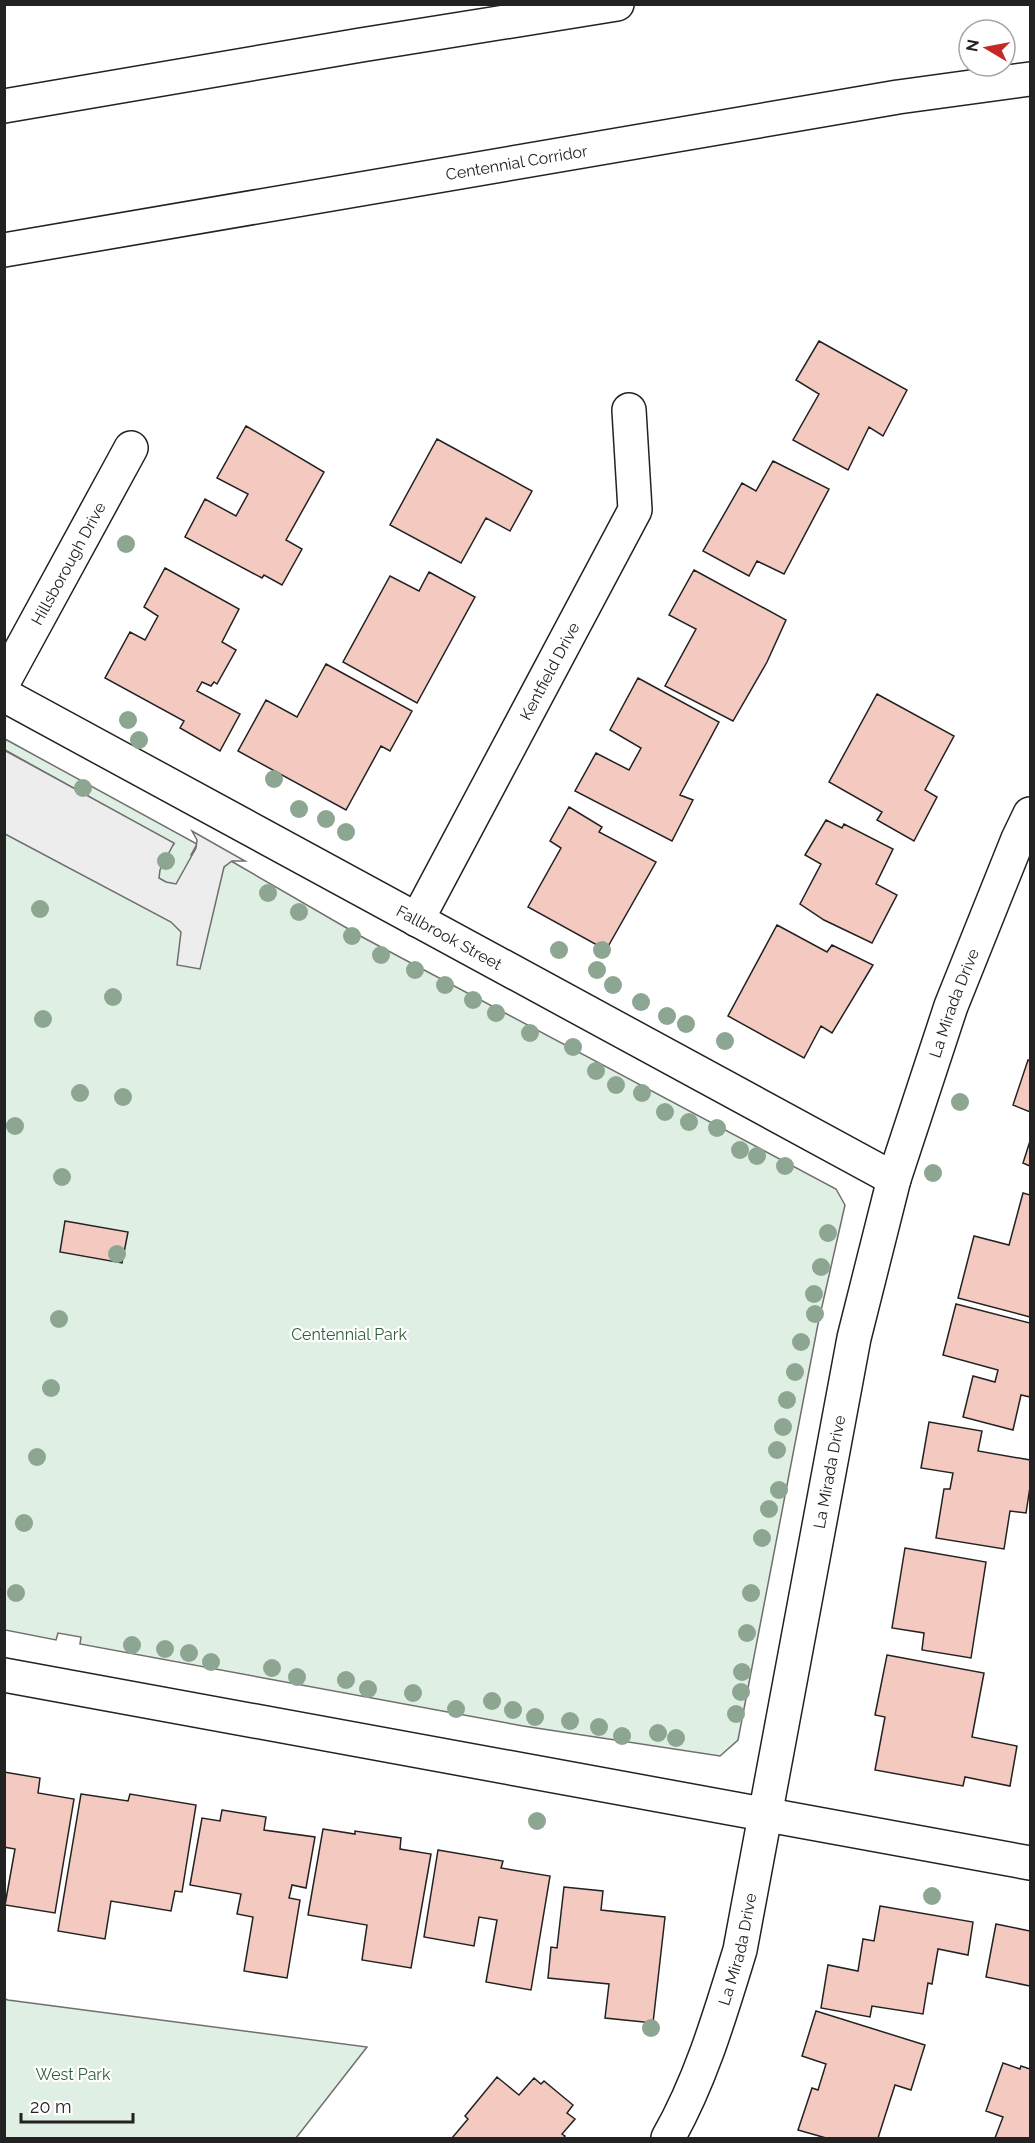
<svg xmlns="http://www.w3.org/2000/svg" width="1035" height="2143" viewBox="0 0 1035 2143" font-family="Raleway,sans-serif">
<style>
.green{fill:#e0efe3;stroke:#6f6f6f;stroke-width:1.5}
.parking{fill:#ededed;stroke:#6f6f6f;stroke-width:1.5}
.building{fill:#f3c9c0;stroke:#222;stroke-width:1.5}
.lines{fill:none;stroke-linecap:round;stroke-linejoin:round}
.minor-casing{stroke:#222;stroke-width:36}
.highway-casing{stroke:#222;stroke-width:36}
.minor{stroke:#fff;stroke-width:33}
.highway{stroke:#fff;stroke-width:33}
.tree{fill:#8da692}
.labels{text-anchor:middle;stroke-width:4.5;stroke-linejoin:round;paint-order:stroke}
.street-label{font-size:16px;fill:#222;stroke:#fff}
.park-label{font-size:16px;fill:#2f5e38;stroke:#fff}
</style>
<rect width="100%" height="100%" fill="#fff"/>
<path class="green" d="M5 739 197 844 191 855 222 872 224 867 231 861 364 938 836 1189 845 1205 818 1324 738 1740 720 1756 523 1726 80 1644 81 1637 58 1633 56 1640 5 1630 4 754 173 845 174 844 5 750Z
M5 1999 8 2000 367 2047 296 2138H5Z"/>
<path class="parking" d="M4 750 174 843 160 870 159 878 166 882 176 884 196 848 197 840 192 831 245 861H232L224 867 200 969 177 965 181 932 171 922 5 834Z"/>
<path class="building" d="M819 341 907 390 883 436 869 427 848 470 793 440 819 394 796 380Z
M246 426 324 472 286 540 302 549 282 585 264 575 262 578 185 537 205 499 236 516 248 494 217 478Z
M437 439 532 491 510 531 486 518 461 563 390 525Z
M773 461 829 489 784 574 757 561 749 576 703 551 742 483 756 491Z
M165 568 239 609 222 642 236 650 217 684 214 682 211 686 202 682 197 691 240 714 220 751 180 728 184 721 105 678 130 632 145 640 158 616 144 607Z
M694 570 786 620 767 662 733 721 665 686 696 629 669 615Z
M429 572 475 597 417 703 343 662 390 576 419 591Z
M326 664 412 711 390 751 381 746 346 810 238 751 266 700 297 717Z
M638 678 719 722 680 795 693 800 672 841 575 791 596 753 629 770 641 748 610 730Z
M877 694 954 736 925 790 937 797 914 841 877 820 882 812 829 782Z
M569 807 602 827 599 832 656 862 606 950 528 907 561 848 550 841Z
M826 820 842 828 844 824 893 849 876 884 897 895 872 943 824 920 800 904 821 864 805 855Z
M777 925 827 952 832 945 873 965 832 1033 821 1026 804 1058 728 1016Z
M1028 1060 1030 1061V1112L1013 1105Z
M1030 1141V1166L1023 1163Z
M1023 1193 1030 1195V1317L958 1298 974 1236 1009 1245Z
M65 1221 128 1232 122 1263 60 1252Z
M956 1304 1030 1323V1397L1021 1395 1013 1430 963 1417 973 1376 995 1382 998 1370 943 1355Z
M929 1422 982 1431 978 1451 1030 1460V1487L1026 1513 1010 1511 1004 1549 936 1538 944 1489H950L953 1473 921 1468Z
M905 1548 986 1562 971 1658 922 1650 924 1633 892 1628Z
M887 1655 984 1673 972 1737 1017 1746 1010 1786 965 1777 963 1786 875 1770 885 1717 875 1715Z
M4 1772 40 1778 38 1793 74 1799 55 1913 5 1905 15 1849 4 1847Z
M81 1794 128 1801 130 1794 196 1805 182 1892 175 1891 171 1911 111 1901 105 1939 58 1931Z
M222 1810 266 1817 264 1830 315 1837 306 1888 292 1885 289 1898 300 1900 287 1978 244 1971 253 1917 237 1914 241 1894 190 1885 202 1818 220 1821Z
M323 1829 355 1834V1831L401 1838 400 1849 431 1854 411 1968 362 1960 367 1925 308 1915Z
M438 1850 503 1861 501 1868 550 1876 531 1990 486 1982 497 1920 479 1917 474 1946 424 1937Z
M564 1887 603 1891 601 1910 665 1917 653 2023 605 2018 609 1984 548 1978 551 1947 557 1948Z
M880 1906 973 1922 968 1955 938 1949 932 1984 928 1983 923 2014 872 2006 870 2017 821 2008 828 1965 858 1971 863 1939 874 1941Z
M996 1924 1030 1931V1986L986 1977Z
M816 2011 925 2045 911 2090 895 2085 878 2138H826L798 2130 812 2088 818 2090 826 2064 802 2056Z
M1003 2063 1020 2069 1021 2066 1030 2069V2138H995L1003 2117 986 2111Z
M497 2077 519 2095 534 2078 541 2084 544 2081 573 2105 567 2113 575 2119 562 2134 565 2136 563 2138H452L468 2119 465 2116Z"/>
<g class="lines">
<defs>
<g id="minor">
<path id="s1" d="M4 681 131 448"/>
<path id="s2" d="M4 695 894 1179"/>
<path id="s3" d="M417 920 635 510 629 410"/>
<path d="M4 1675 1030 1863"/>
<path id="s4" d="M668 2138C701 2080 720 2015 740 1950L854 1338 894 1179 951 1006 1018 839 1030 814"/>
</g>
<g id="highway">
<path d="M4 106 361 45 617 4"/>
<path id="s5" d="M4 250 898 97 1030 79"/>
</g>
</defs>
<use href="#minor" class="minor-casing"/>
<use href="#highway" class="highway-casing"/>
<use href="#minor" class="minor"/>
<use href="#highway" class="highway"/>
</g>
<g class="tree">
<circle cx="126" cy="544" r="9"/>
<circle cx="128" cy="720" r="9"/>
<circle cx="139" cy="740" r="9"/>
<circle cx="274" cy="779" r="9"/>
<circle cx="83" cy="788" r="9"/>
<circle cx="299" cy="809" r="9"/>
<circle cx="326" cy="819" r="9"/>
<circle cx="346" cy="832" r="9"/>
<circle cx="166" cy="861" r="9"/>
<circle cx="268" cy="893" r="9"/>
<circle cx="40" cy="909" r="9"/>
<circle cx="299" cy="912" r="9"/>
<circle cx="352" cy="936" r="9"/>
<circle cx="559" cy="950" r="9"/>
<circle cx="602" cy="950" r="9"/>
<circle cx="381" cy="955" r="9"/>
<circle cx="415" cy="970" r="9"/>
<circle cx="597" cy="970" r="9"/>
<circle cx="445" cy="985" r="9"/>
<circle cx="613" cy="985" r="9"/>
<circle cx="113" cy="997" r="9"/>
<circle cx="473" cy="1000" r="9"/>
<circle cx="641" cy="1002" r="9"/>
<circle cx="496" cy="1013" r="9"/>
<circle cx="667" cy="1016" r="9"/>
<circle cx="43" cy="1019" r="9"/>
<circle cx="686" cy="1024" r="9"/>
<circle cx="530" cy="1033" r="9"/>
<circle cx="725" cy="1041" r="9"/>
<circle cx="573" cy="1047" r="9"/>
<circle cx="596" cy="1071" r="9"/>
<circle cx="616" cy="1085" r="9"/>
<circle cx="80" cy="1093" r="9"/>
<circle cx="642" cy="1093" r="9"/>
<circle cx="123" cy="1097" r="9"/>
<circle cx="960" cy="1102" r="9"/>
<circle cx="665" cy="1112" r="9"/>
<circle cx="689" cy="1122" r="9"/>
<circle cx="15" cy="1126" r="9"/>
<circle cx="717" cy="1128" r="9"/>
<circle cx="740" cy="1150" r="9"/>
<circle cx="757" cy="1156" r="9"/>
<circle cx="785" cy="1166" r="9"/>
<circle cx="933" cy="1173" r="9"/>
<circle cx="62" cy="1177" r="9"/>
<circle cx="828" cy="1233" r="9"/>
<circle cx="117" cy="1254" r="9"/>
<circle cx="821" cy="1267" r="9"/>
<circle cx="814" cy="1294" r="9"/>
<circle cx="815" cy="1314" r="9"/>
<circle cx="59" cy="1319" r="9"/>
<circle cx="801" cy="1342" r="9"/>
<circle cx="795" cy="1372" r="9"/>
<circle cx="51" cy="1388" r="9"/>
<circle cx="787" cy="1400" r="9"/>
<circle cx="783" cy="1427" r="9"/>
<circle cx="777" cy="1450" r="9"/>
<circle cx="37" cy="1457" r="9"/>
<circle cx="779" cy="1490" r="9"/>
<circle cx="769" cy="1509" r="9"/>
<circle cx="24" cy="1523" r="9"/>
<circle cx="762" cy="1538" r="9"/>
<circle cx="16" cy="1593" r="9"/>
<circle cx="751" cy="1593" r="9"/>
<circle cx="747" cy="1633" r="9"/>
<circle cx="132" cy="1645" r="9"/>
<circle cx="165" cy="1649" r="9"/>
<circle cx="189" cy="1653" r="9"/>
<circle cx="211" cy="1662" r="9"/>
<circle cx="272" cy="1668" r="9"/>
<circle cx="742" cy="1672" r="9"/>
<circle cx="297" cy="1677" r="9"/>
<circle cx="346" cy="1680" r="9"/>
<circle cx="368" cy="1689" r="9"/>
<circle cx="741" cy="1692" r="9"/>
<circle cx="413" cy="1693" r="9"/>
<circle cx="492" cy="1701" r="9"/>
<circle cx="456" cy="1709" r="9"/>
<circle cx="513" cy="1710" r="9"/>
<circle cx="736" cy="1714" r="9"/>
<circle cx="535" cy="1717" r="9"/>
<circle cx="570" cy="1721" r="9"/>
<circle cx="599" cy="1727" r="9"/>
<circle cx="658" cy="1733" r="9"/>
<circle cx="622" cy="1736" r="9"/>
<circle cx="676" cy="1738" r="9"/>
<circle cx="537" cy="1821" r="9"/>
<circle cx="932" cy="1896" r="9"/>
<circle cx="651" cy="2028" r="9"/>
</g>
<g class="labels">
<g class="street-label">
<text dy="6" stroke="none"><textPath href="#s5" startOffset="520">Centennial Corridor</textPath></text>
<text dy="6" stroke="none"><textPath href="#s1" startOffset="134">Hillsborough Drive</textPath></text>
<text dy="6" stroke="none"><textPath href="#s3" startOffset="282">Kentfield Drive</textPath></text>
<text dy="6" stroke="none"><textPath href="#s2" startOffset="507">Fallbrook Street</textPath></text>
<text dy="6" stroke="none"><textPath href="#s4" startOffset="1174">La Mirada Drive</textPath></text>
<text dy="6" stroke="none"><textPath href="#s4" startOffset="688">La Mirada Drive</textPath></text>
<text dy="6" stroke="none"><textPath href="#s4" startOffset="202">La Mirada Drive</textPath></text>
</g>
<g class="park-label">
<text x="349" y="1340">Centennial Park</text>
<text x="73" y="2080">West Park</text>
</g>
</g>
<rect width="1035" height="2143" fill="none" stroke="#222222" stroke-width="12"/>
<g transform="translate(987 48) rotate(280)"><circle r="28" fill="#ffffff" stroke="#a7a7a7" stroke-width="1.5"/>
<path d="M0-4.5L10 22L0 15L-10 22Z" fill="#c62828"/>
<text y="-9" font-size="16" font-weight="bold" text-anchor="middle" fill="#222222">N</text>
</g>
<path d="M21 2113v9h112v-9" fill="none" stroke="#222222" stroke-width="3"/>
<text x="30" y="2113" font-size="18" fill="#222222" stroke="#ffffff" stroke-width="4.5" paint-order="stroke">20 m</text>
</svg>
